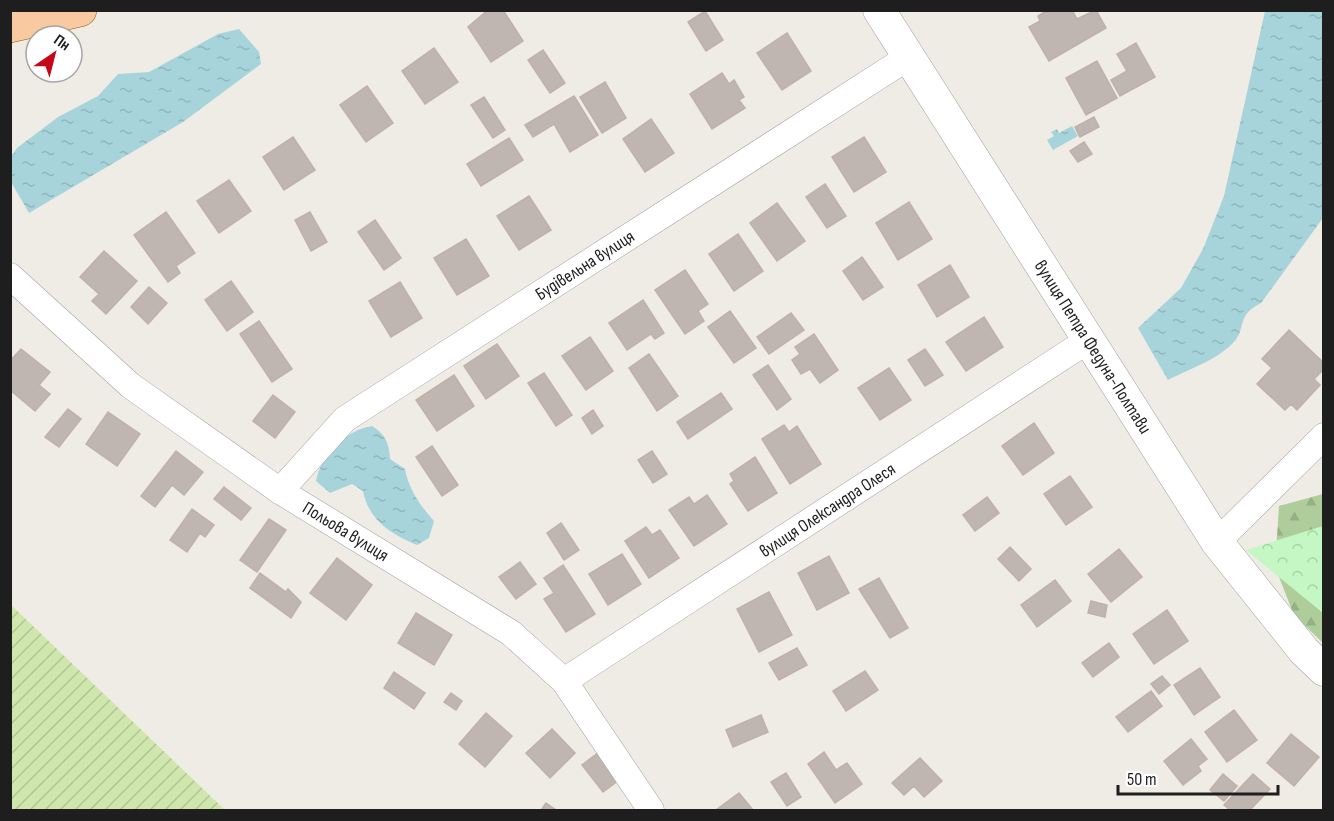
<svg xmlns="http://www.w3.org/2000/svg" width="1334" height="821" viewBox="0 0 1334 821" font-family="'Sofia Sans Condensed',sans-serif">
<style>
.forest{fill:url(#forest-firs)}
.park{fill:url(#park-crowns)}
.garden{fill:url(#garden-furrows)}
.water{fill:url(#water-ripples)}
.building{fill:#bfb6b1;stroke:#c0b0a8;stroke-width:1.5}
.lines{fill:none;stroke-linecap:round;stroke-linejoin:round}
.minor-casing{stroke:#a2a2a2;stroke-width:27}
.tertiary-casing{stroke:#a2a2a2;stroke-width:33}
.primary-casing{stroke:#945705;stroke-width:34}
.minor{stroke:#fff;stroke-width:26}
.tertiary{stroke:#fff;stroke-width:32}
.primary{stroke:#f9caa0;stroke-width:33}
.labels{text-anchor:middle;stroke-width:6;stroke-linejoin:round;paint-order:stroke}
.street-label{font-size:18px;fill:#1e1e1e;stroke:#fff}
</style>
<defs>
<pattern id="forest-firs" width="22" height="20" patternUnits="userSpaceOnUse" patternTransform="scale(1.5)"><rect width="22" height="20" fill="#aecd9b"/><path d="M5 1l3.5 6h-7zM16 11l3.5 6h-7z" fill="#95b085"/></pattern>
<pattern id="park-crowns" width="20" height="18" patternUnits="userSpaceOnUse" patternTransform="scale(1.5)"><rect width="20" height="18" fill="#c4f7c3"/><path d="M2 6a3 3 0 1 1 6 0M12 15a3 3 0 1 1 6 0" fill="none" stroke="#a8d3a7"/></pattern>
<pattern id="garden-furrows" width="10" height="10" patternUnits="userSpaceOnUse" patternTransform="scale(1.5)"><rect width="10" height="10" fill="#cfe7ac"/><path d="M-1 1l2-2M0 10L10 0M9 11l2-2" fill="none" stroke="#b1c694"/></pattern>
<pattern id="water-ripples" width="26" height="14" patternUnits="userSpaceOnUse" patternTransform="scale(1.5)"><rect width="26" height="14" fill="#a7d4db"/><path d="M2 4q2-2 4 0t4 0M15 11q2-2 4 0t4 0" fill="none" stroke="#8fb6bc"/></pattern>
</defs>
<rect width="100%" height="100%" fill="#efebe5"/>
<path class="forest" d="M1323 494 1324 497 1323 643 1294 615 1275 567 1279 506Z"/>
<path class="park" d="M1323 526H1324L1323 613 1246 550Z"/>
<path class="garden" d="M10 604 225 810H11Z"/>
<path class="water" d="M1265 11H1323V218L1261 303C1235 316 1247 329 1233 343 1215 361 1191 368 1168 380L1138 328 1181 288 1203 249 1224 196Z
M239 29 259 52 261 64 183 122 29 213 11 182V157L17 148 58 117 98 96 118 74 149 72 218 34Z
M1072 126 1078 136 1053 150 1047 140 1054 136 1051 132 1057 129 1059 133Z
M372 426C386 435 389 443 390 459L405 469C409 490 420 505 434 521L429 538 417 545C391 534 369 521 363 491L352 484 330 493 316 481C321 455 346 430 372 426Z"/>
<path class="building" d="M488 10H503L523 41 491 62 468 27Z
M1048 10H1072L1077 19 1096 10 1106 28 1049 61 1029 27 1040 21 1038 16Z
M705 11 723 40 706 51 688 22Z
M787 33 811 71 782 90 757 53Z
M1136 43 1155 77 1120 96 1111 80 1127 71 1117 54Z
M434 48 458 82 425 104 402 71Z
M543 50 565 83 550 93 528 60Z
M1097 61 1117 98 1086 115 1066 78Z
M722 73 729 84 734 80 744 97 739 100 745 108 712 129 690 94Z
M605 82 626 118 602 133 580 97Z
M367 86 393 123 366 142 340 105Z
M574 96 598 135 570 152 554 124 533 137 525 125Z
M484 97 505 130 493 138 471 105Z
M1094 117 1099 127 1080 137 1075 127Z
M651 119 674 153 645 172 623 139Z
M293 137 315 170 284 190 263 157Z
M864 137 886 172 854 192 832 157Z
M509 138 523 160 481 186 467 164Z
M1084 142 1092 154 1078 162 1070 151Z
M229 180 251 211 219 233 197 201Z
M825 184 846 216 827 228 806 197Z
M529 196 551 230 519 250 497 216Z
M909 202 932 239 898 260 876 223Z
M777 203 805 241 777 261 750 223Z
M166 212 195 253 176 266 180 273 168 282 134 235Z
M310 212 327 242 311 251 295 220Z
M375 220 401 258 384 270 358 232Z
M738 234 763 271 734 291 709 254Z
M466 239 489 276 457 295 434 258Z
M104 251 137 281 106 314 92 301 99 294 80 277Z
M862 257 883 287 863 300 843 271Z
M950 265 969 297 937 317 918 285Z
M685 270 708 304 698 311 704 321 685 334 655 290Z
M231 281 253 312 227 331 205 300Z
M400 282 422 318 391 337 369 301Z
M149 287 167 303 148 324 131 307Z
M643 300 664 333 655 339 651 334 627 350 609 323Z
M730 311 756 348 734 363 708 327Z
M791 313 804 330 769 354 757 337Z
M984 317 1003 347 966 371 946 342Z
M259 321 292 369 272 382 240 334Z
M1289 330 1324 363V369L1314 379 1320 385 1297 410 1291 404 1285 410 1257 384 1272 368 1262 359Z
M814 334 838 370 820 383 810 369 801 374 792 360 800 354 795 347Z
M590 337 613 371 586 390 562 356Z
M497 344 519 376 486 399 464 366Z
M21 349 50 372 39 385 50 394 35 411 10 390V361Z
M925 349 943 375 925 386 908 360Z
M649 354 678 396 657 411 629 368Z
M768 365 791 399 777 410 753 375Z
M889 368 911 400 880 420 858 388Z
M544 373 572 415 556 426 528 383Z
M454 375 474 406 437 431 416 400Z
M721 393 732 409 688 439 677 422Z
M273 395 295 412 275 438 253 421Z
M68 409 81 419 59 447 45 437Z
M593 410 603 426 592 434 582 418Z
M108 412 140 434 117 466 86 444Z
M1034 423 1054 453 1023 475 1002 446Z
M784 425 789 432 797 426 821 464 790 484 762 439Z
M432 446 458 485 442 496 416 457Z
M176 451 203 472 184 495 172 485 155 507 141 496Z
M652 451 667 474 653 483 638 460Z
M755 457 777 493 748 511 730 484 734 481 730 474Z
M1070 476 1092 507 1066 525 1044 494Z
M224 487 251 508 241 520 214 499Z
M707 495 727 524 694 546 669 510 689 497 694 504Z
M987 497 999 513 975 531 963 515Z
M192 509 214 525 205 537 200 533 187 552 170 540Z
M269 519 286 530 257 572 240 560Z
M561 523 579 550 564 560 547 533Z
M646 527 652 535 660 530 679 558 649 578 625 541Z
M1010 547 1031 569 1019 581 998 559Z
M1119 549 1142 577 1111 602 1088 574Z
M622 554 641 584 608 605 589 574Z
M829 556 849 593 817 610 798 573Z
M337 558 372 585 346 620 310 593Z
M520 562 536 584 516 599 499 577Z
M563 565 595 614 566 632 544 599 554 593 544 578Z
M260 573 286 592 288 589 301 602 291 618 250 588Z
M879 578 908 628 890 638 859 589Z
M1055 580 1071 601 1037 627 1021 605Z
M769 592 792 635 759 652 737 609Z
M1091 601 1107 605 1105 617 1088 613Z
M1167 610 1188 641 1154 664 1133 634Z
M416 613 452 635 434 665 398 643Z
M1109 643 1119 657 1093 677 1082 663Z
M797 648 807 665 779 680 769 663Z
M1200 668 1220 697 1194 715 1174 685Z
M865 671 878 690 846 711 833 691Z
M394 672 425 693 414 709 384 688Z
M1162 676 1170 685 1159 694 1151 684Z
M1151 691 1162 706 1128 732 1116 717Z
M451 693 462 701 456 710 444 702Z
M1234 710 1257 740 1227 762 1205 732Z
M486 713 512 736 485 767 459 744Z
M761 715 768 732 733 747 726 730Z
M552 729 575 753 550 778 526 753Z
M1291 734 1319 757 1294 786 1267 763Z
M1191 739 1207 759 1198 766 1201 771 1183 785 1164 761Z
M599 752 619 780 603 792 582 765Z
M824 752 836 770 847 763 862 784 835 803 808 764Z
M920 758 942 781 924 797 914 786 904 795 892 783Z
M786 773 801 797 787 806 771 782Z
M1223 774 1237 786 1224 801 1210 790Z
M1253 774 1270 789 1250 810H1230L1224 805Z
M739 793 753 810H716Z
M546 803 556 810H541Z"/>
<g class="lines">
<defs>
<g id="minor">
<path id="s1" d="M10 276 131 386 280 491 511 633 564 681 651 810"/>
<path id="s2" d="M280 491 345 419 907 58"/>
<path d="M1217 542 1324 436"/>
<path id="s3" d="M564 681 1090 339"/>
</g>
<g id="tertiary">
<path id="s4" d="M879 10 1217 542 1304 651 1324 670"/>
</g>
<path id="primary" d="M10 26 80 10"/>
</defs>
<use href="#minor" class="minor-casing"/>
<use href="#tertiary" class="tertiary-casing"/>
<use href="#primary" class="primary-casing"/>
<use href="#minor" class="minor"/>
<use href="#tertiary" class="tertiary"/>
<use href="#primary" class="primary"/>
</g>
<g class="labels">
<g class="street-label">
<text dy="6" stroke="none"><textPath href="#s2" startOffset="382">Будівельна вулиця</textPath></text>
<text dy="6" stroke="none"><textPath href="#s4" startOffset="399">вулиця Петра Федуна-Полтави</textPath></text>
<text dy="6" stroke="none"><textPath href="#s3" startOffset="314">вулиця Олександра Олеся</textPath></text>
<text dy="6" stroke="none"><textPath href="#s1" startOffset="423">Польова вулиця</textPath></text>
</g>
</g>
<rect width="1334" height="821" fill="none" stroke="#1e1e1e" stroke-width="24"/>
<g transform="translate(54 54) rotate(35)"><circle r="28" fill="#ffffff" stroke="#a5a5a5" stroke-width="1.5"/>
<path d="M0-4.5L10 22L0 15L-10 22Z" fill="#c60718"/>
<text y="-9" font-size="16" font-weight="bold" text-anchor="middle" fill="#1e1e1e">Пн</text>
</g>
<path d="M1118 785v9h160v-9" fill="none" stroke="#1e1e1e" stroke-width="3"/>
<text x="1127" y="785" font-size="18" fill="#1e1e1e" stroke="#ffffff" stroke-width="4.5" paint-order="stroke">50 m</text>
</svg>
